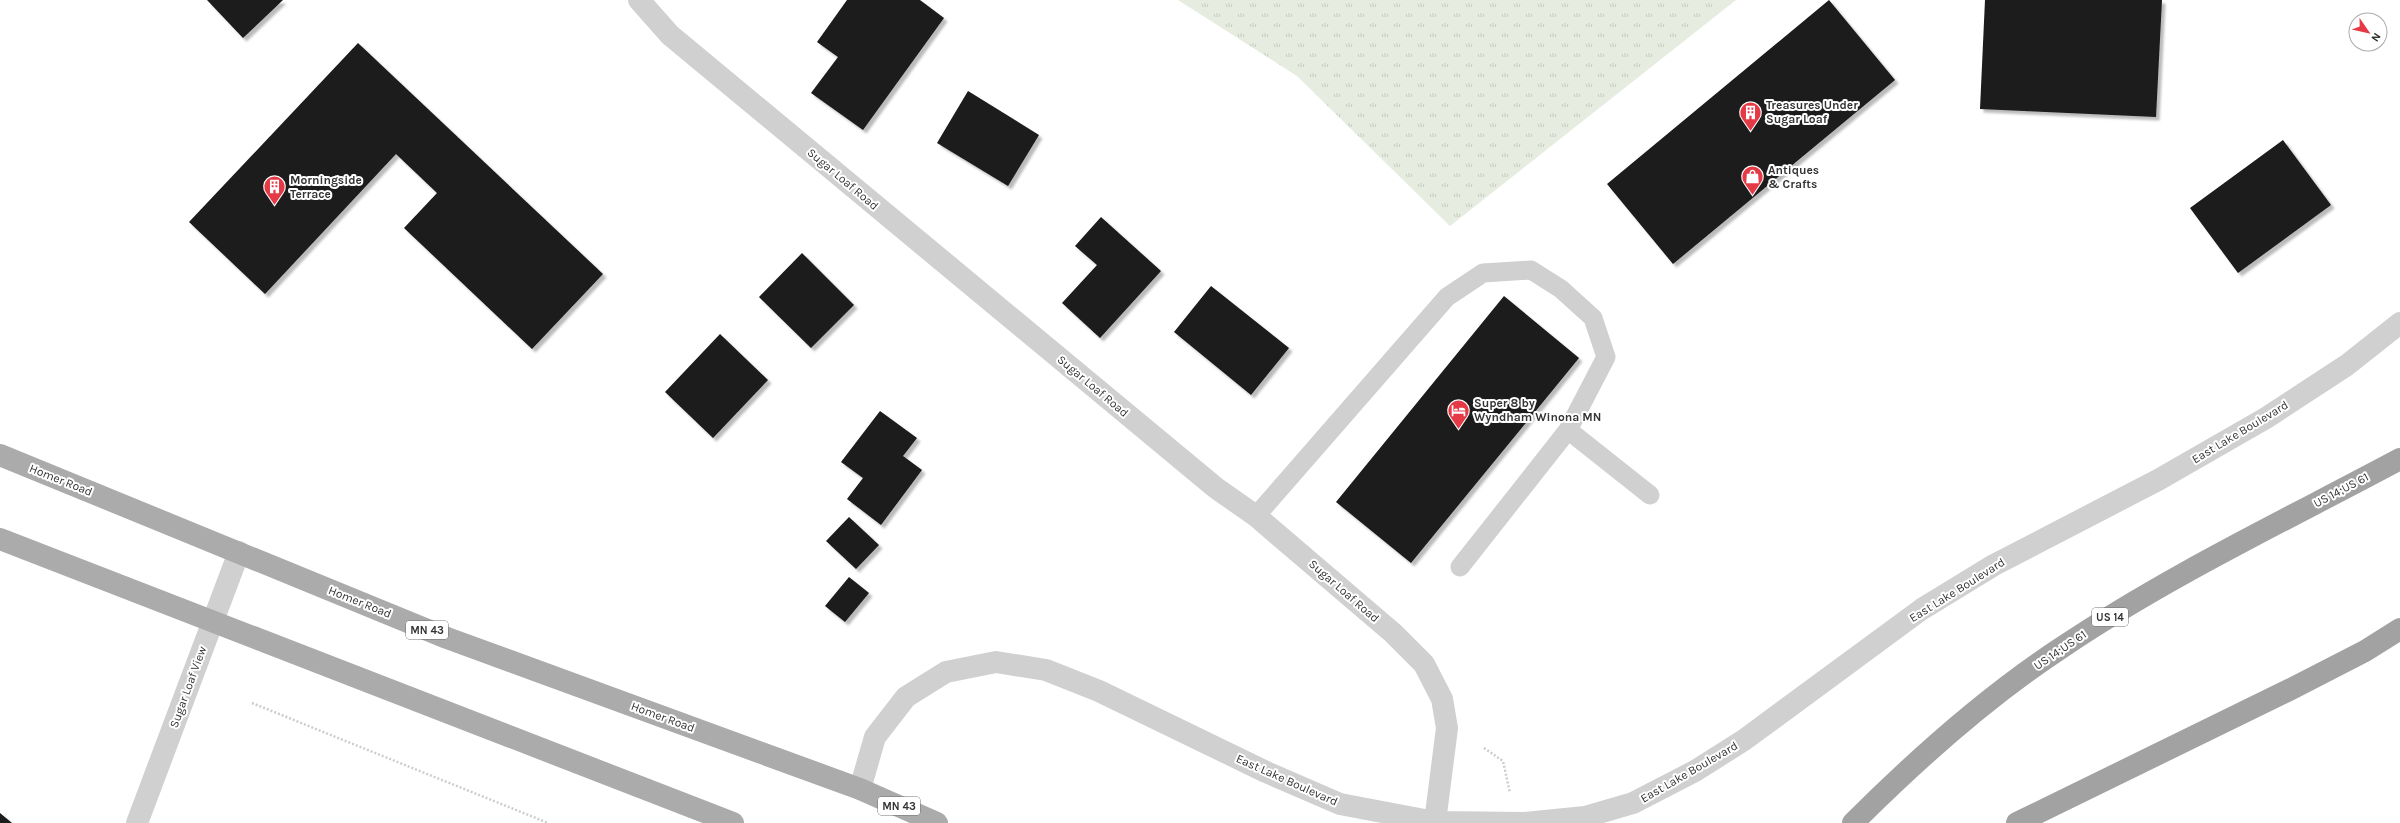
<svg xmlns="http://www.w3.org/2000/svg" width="2400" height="823" viewBox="0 0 2400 823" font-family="Karla,sans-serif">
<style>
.park{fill:url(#park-tufts)}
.building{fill:#1a1a1a;filter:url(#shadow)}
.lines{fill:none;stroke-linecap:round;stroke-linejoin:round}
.path{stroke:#cdcdcd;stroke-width:2.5;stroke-dasharray:2 2;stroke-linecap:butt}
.service{stroke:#d0d0d0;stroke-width:19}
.minor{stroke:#d0d0d0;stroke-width:22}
.tertiary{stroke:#d0d0d0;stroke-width:22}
.primary{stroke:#ababab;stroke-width:22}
.trunk{stroke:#a2a2a2;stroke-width:22}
.labels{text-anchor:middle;stroke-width:4;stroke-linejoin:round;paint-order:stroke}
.shield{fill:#fff;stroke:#707070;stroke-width:1}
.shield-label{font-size:11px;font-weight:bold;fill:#333}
.poi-label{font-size:12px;font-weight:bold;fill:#333;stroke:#fff;text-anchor:start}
.street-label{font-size:12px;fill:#333;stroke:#fff}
</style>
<defs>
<pattern id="park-tufts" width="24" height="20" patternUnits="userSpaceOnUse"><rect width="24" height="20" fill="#e6ecdf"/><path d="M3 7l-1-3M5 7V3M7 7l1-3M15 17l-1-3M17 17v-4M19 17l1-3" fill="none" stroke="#c6cbc0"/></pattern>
<filter id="shadow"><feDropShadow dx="3.5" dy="3.5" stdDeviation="1" flood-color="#0004"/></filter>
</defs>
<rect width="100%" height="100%" fill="#fff"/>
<path class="park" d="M1178 0H1736L1450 226 1297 76Z"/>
<path class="building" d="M207 0H283L243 38Z
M847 0H920L944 18 863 130 811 93 838 57 817 42Z
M1829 0 1895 80 1673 264 1607 184Z
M1985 0H2162L2156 117 1980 109Z
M358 43 603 274 532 349 404 228 437 193 396 154 265 294 189 222Z
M968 91 1039 135 1008 186 937 143Z
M2283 140 2331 205 2238 273 2190 208Z
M1101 217 1161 271 1100 338 1062 303 1097 265 1075 246Z
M802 253 854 305 811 348 759 297Z
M1211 286 1289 348 1251 395 1174 332Z
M1504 296 1579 358 1411 563 1336 502Z
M720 334 768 380 713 438 665 392Z
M880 411 917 438 903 456 922 470 881 525 847 499 863 478 841 462Z
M849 517 879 545 856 569 826 541Z
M849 577 869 593 845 622 825 606Z
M0 813 12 823H0Z"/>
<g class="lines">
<path class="path" d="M252 703 548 823
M1484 748 1503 761 1510 793"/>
<path class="service" d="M1256 516 1447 297 1483 273 1531 270 1561 289 1593 318 1606 357 1568 430
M1460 567 1568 430 1650 495"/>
<path class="minor" d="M639 0 670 35 1216 488 1256 516 1393 633 1424 664 1442 699 1447 728 1435 822
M137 823 239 552"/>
<path class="tertiary" d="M860 789 875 737 906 697 946 672 996 662 1046 670 1099 691 1266 772 1340 804 1435 822 1524 823 1585 817 1633 803 1695 771 1744 740 1922 609 1994 565 2158 480 2266 418 2347 365 2400 323"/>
<path class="primary" d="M0 455 447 638 860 789 937 823
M0 539 733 823"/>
<path class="trunk" d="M1853 823C1917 759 1985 698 2061 648 2168 576 2286 520 2400 459
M2017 823 2289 690 2365 651 2400 629"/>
</g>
<defs>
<symbol id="building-pin" viewBox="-11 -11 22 30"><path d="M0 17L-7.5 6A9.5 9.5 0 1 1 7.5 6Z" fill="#e63946" stroke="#fff"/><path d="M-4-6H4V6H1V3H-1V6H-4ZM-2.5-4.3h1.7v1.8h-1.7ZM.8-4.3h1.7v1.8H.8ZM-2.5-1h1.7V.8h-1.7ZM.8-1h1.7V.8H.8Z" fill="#fff"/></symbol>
<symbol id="shop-pin" viewBox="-11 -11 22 30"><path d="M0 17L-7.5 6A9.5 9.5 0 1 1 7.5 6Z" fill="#e63946" stroke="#fff"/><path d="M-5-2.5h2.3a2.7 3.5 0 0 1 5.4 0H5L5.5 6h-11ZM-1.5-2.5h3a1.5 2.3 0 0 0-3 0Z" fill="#fff"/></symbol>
<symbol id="hotel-pin" viewBox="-11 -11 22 30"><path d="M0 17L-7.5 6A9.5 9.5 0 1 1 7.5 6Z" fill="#e63946" stroke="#fff"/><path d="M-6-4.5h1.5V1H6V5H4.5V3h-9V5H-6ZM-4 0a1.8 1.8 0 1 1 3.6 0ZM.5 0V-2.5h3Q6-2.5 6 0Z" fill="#fff"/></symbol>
</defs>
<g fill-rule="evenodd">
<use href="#building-pin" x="1738" y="100" width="25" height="34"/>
<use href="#shop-pin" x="1740" y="164" width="25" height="34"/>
<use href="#building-pin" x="262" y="174" width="25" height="34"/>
<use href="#hotel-pin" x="1446" y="398" width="25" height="34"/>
</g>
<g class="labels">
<g class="shield">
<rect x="2092" y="608" width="36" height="18" rx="3"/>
<rect x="406" y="621" width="42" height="18" rx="3"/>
<rect x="878" y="797" width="42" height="18" rx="3"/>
</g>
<g class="shield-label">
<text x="2110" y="621">US 14</text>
<text x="427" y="634">MN 43</text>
<text x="899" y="810">MN 43</text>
</g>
<g class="poi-label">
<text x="1766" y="109">Treasures Under<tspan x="1766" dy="14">Sugar Loaf</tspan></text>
<text x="1768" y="174">Antiques<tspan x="1768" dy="14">&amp; Crafts</tspan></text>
<text x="290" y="184">Morningside<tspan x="290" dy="14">Terrace</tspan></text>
<text x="1474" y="407">Super 8 by<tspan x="1474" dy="14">Wyndham Winona MN</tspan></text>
</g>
<g class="street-label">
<text transform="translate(843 179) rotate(40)" y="4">Sugar Loaf Road</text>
<text transform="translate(1093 386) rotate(40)" y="4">Sugar Loaf Road</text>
<text transform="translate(2240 432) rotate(-31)" y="4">East Lake Boulevard</text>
<text transform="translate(61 480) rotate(22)" y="4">Homer Road</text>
<text transform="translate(2341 490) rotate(-28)" y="4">US 14;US 61</text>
<text transform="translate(1957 590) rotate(-32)" y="4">East Lake Boulevard</text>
<text transform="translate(1344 591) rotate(41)" y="4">Sugar Loaf Road</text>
<text transform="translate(360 602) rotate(22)" y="4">Homer Road</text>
<text transform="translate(2060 650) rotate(-34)" y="4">US 14;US 61</text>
<text transform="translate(188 687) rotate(-70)" y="4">Sugar Loaf View</text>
<text transform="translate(663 717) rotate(20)" y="4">Homer Road</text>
<text transform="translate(1689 772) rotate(-30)" y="4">East Lake Boulevard</text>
<text transform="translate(1287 780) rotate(24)" y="4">East Lake Boulevard</text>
</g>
</g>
<g transform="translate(2368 32) rotate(124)"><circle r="19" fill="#ffffff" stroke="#adadad"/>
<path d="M0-3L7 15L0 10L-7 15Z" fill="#e63946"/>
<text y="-6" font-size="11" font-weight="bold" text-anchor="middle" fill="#333333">N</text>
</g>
</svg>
